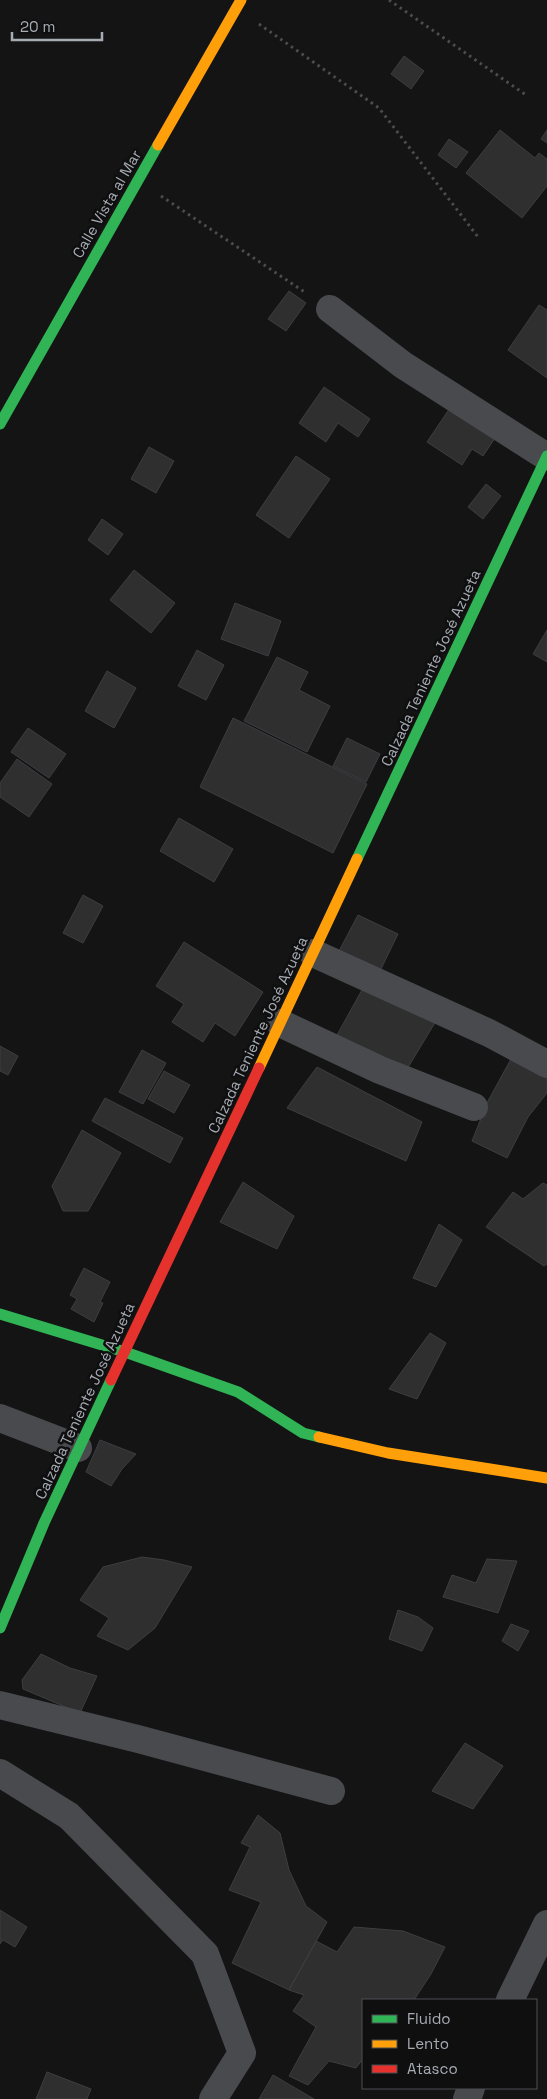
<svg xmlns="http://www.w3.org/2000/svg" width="547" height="2099" viewBox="0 0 547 2099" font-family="'Space Grotesk',sans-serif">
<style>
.building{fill:#2f2f30;stroke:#3d3e41}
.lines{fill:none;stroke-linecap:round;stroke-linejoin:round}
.path{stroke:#4b4c4e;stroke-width:3;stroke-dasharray:2.5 4;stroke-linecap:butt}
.street{stroke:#494a4e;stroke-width:28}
.fast{stroke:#30b455;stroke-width:11}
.slow{stroke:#ff9f0a;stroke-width:11}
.jam{stroke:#e5322d;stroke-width:11}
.labels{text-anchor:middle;stroke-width:5;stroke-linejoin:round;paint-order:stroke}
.street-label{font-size:15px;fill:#a7acb4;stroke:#0f0f10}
</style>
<rect width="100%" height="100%" fill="#141415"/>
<path class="building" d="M404 56 424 71 411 89 391 74Z
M500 130 535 158 539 153 547 159V186L522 218 466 173Z
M547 130V143L541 139Z
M449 139 468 152 456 168 438 155Z
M289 291 306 303 286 331 268 319Z
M539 305 547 310V378L508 350Z
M324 387 370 419 358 437 338 423 326 442 299 423Z
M450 408 495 438 483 456 472 449 462 465 427 442Z
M149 447 174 461 156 493 131 479Z
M296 456 330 479 289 538 256 515Z
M486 484 501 496 483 519 468 507Z
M102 519 123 534 108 555 88 540Z
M134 570 175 603 151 633 110 600Z
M235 603 281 621 268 656 221 639Z
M547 630V662L533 654Z
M197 650 224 665 206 700 178 686Z
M277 657 308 672 299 690 330 706 307 752 244 721Z
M107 671 136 688 114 728 85 711Z
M233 718 367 784 333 853 200 787Z
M28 728 66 754 49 778 11 752Z
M347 738 380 754 366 782 333 766Z
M17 759 52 784 29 817 0 797V783Z
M179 818 233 849 214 882 160 851Z
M83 895 103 906 83 943 63 933Z
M358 915 398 934 379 973 338 953Z
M184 942 263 992 235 1036 215 1023 203 1042 172 1022 184 1004 156 986Z
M363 988 436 1021 407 1069 337 1035Z
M0 1046 18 1056 8 1075 0 1071Z
M142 1050 166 1063 143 1104 119 1092Z
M511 1059 547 1078V1093L528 1117 507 1158 472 1141 488 1101Z
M317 1067 422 1122 406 1161 287 1108Z
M164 1071 190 1085 174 1113 148 1099Z
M105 1098 183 1138 170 1163 92 1121Z
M82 1130 121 1153 88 1211H63L52 1186Z
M243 1182 294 1216 277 1249 220 1222Z
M543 1183 547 1185V1264L544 1266 486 1227 513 1192 523 1199Z
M439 1224 462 1240 436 1287 413 1278Z
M84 1268 110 1282 100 1302 103 1303 94 1322 71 1309 77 1299 70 1295Z
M430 1333 446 1343 417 1399 389 1389Z
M100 1440 136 1454 122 1469 111 1486 86 1472Z
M142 1557 164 1560 192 1567 155 1628 128 1650 97 1636 109 1618 80 1600 103 1567Z
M487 1559 517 1561 498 1613 443 1597 452 1575 476 1583Z
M398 1610 418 1617 433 1628 422 1651 389 1639Z
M511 1624 529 1631 518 1651 502 1641Z
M41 1654 70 1668 97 1676 80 1713 23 1689 22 1680Z
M465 1743 503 1766 473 1809 432 1791Z
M258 1815 280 1833 289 1870 306 1906 327 1922 289 1990 232 1963 261 1902 229 1890 250 1847 241 1843Z
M0 1910 27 1927 15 1947 3 1940 0 1944Z
M354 1927 403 1931 445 1947 431 1974 414 2000H363V2059L356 2068 329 2061 308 2085 289 2076 316 2027 293 2011 304 1995 289 1990 316 1941 337 1952Z
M47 2072 91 2089 87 2099H36Z
M273 2075 314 2099H259Z"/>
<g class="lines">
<path class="path" d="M389 0 526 95
M259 24 379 108 478 237
M161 196 306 293"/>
<path class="street" d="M330 309 403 365 547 457
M313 953 489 1033 547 1064
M280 1023 380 1070 474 1107
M0 1418 78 1448
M0 1705 138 1739 331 1791
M0 1773 69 1816 205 1954 242 2053 213 2099
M510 2000 547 1924
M467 2099 471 2088"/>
<path class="fast" d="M0 424 158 145
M357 859 547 456
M0 1314 125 1352 238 1392 303 1433 319 1437
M0 1628 44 1523 111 1380"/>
<path class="slow" d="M158 145 241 0
M259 1068 357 859
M319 1437 388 1453 547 1478"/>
<path class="jam" d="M111 1380 259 1068"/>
</g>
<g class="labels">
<g class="street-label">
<text transform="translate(107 204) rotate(-60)" y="5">Calle Vista al Mar</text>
<text transform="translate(431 668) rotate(-65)" y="5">Calzada Teniente José Azueta</text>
<text transform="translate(258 1035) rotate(-65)" y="5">Calzada Teniente José Azueta</text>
<text transform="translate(85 1401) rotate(-65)" y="5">Calzada Teniente José Azueta</text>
</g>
</g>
<rect x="362" y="1999" width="175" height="90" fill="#0f0f10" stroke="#4c4e52"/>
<rect x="372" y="2015" width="25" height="8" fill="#30b455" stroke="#4c4e52"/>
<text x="407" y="2024" font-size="15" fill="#a7acb4">Fluido</text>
<rect x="372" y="2040" width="25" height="8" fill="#ff9f0a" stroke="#4c4e52"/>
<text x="407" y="2049" font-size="15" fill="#a7acb4">Lento</text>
<rect x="372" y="2065" width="25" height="8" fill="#e5322d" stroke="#4c4e52"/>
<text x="407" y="2074" font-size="15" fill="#a7acb4">Atasco</text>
<path d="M12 32v8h90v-8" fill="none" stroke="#a7acb4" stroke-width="2.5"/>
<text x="20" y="32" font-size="15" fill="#a7acb4" stroke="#0f0f10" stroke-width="4" paint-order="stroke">20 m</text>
</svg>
